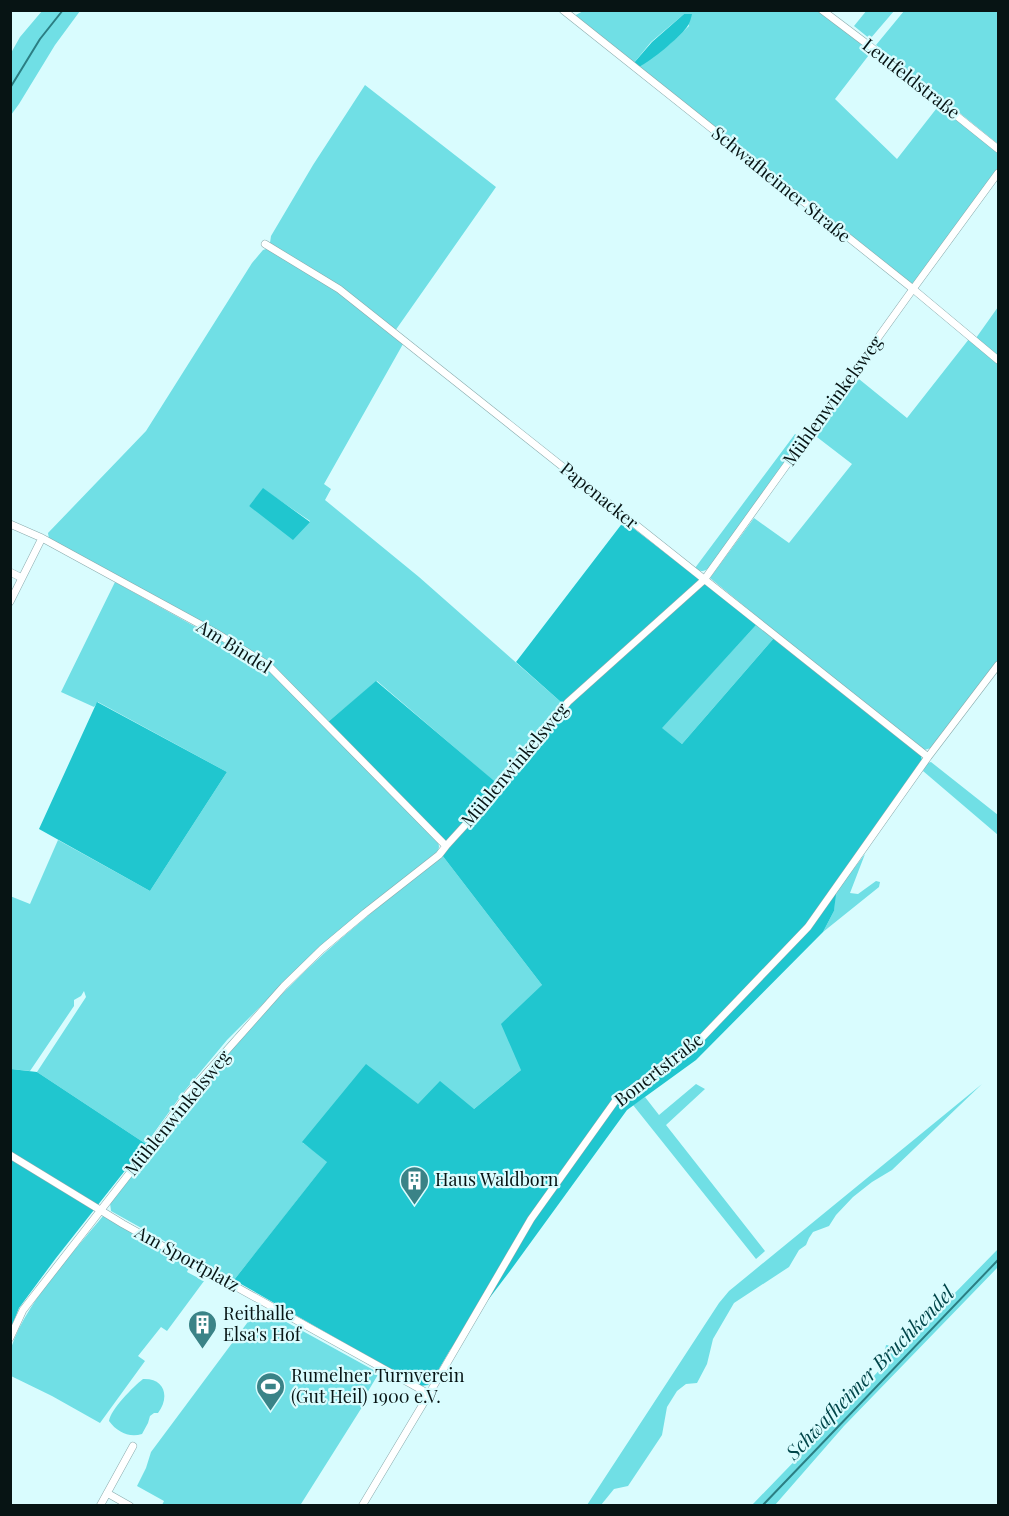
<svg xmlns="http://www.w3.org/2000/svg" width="1009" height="1516" viewBox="0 0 1009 1516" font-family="'Playfair Display',serif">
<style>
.green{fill:#70dfe5;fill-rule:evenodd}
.forest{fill:#20c6cf}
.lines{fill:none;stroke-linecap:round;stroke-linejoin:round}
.stream{stroke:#2b7e83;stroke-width:2}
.minor-casing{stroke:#89aaac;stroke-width:8}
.minor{stroke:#fff;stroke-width:7}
.labels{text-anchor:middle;stroke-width:4.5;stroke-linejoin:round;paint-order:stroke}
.street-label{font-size:18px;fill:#071414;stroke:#d9fcfe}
.poi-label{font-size:18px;fill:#071414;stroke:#d9fcfe;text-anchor:start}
.water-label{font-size:20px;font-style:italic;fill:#004549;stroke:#d9fcfe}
</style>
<rect width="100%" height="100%" fill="#d9fcfe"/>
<path class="green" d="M585 10 818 11 872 51 835 99 897 159 940 104 998 151V169L915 282 911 285 639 67 670 44 689 26 684 14 651 42 633 64 574 16Z
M867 10 894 11 870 39 854 26Z
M42 11H80L55 45 19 104 11 115V53L20 37Z
M904 11H998V144L876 45Z
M365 85 496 187 395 331 273 246 270 243 271 236 313 165Z
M266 249 271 250 335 289 403 344 324 484 331 489 325 500 419 577 562 703 496 783 377 681 328 722 270 662 49 539 48 533 146 431 252 263 263 250ZM263 489 310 521V522L249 506Z
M998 307V356L976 338Z
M969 339 998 364V661L931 748 921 751 710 578 754 518 789 543 852 464 813 434 854 375 907 418Z
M795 434 802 439 709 568C704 572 700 572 695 568Z
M115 582 248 656 267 668 438 840 439 847 438 851 313 954 227 1040 182 1094 146 1144 37 1072 86 997 84 991 81 996 74 1000V1006L30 1071 11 1069 10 896 30 904 58 840 150 891 227 772 98 702 94 707 61 692Z
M757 624 774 638 682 744 661 728Z
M931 762 998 815V835L923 771 927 763Z
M865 854 850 893 858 894 876 881 880 882 879 887 823 932 834 911 835 893Z
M442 855 542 985 521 1070 474 1109 418 1105 366 1065 303 1143 328 1161 234 1280 111 1211 110 1203C166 1129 222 1055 287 989 335 940 389 899 442 855Z
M696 1084 705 1089 666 1125 765 1251 756 1259 633 1105 645 1097 659 1115Z
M982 1084 892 1170 872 1182 853 1197 836 1215 829 1226 813 1232 809 1238 806 1245 799 1250 789 1267 734 1303 713 1339 707 1364 697 1383 686 1384 677 1391 667 1407 662 1435 628 1486 614 1489 601 1505H587L719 1303 729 1291Z
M103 1216 190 1265 187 1272 204 1281 167 1331 161 1327 138 1356 145 1361 100 1423 52 1396 11 1376C11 1367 9 1356 11 1348 26 1302 72 1254 103 1216Z
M998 1249V1267L844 1426 775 1505H752L838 1416 835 1404 841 1397 852 1401 881 1368 886 1345 902 1347Z
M259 1307 379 1373 361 1403 364 1404 301 1504 296 1506 162 1505 164 1501 137 1486 146 1468 151 1452Z
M143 1379C165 1378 170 1397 158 1413H154L150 1416 148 1423 142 1434C129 1438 117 1432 109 1421 111 1409 133 1387 143 1379Z"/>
<path class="forest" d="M684 14H692C691 18 690 23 687 27 678 39 652 60 639 67L633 64 652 42Z
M263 488 310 522 293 540 249 506Z
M624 521 757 624 662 728 682 744 774 638 920 752 922 760 890 807 830 890 836 894 834 911 823 932 696 1060 627 1110 510 1271 450 1350 433 1379 428 1385 420 1386 234 1280 327 1162 302 1142 366 1064 418 1104 440 1081 474 1109 521 1070 501 1024 542 985 442 855 451 846 328 722 376 681 499 785 567 702 562 703 516 662Z
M97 702 227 772 150 891 39 829Z
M11 1069 37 1072 146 1144 56 1258 19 1308 11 1328Z"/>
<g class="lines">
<path class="stream" d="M10 88 40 39 63 10
M762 1506 998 1260"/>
<defs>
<path id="minor" d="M563 10 913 289 998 360
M822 10 871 47 998 149
M265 244 339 289 928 757
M10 524 42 538 216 633 268 665 446 846
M10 572 22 578
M10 602 42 538
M10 1155 123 1224 429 1394
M10 1338 23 1310 150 1147 187 1095 284 986 322 949 365 913 439 855 446 846 488 800 568 702 704 580 913 289 998 173
M107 1493 130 1506
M100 1506 133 1446
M362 1506 429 1394 531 1219 616 1100 693 1047 808 927 928 757 998 665"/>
</defs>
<use href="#minor" class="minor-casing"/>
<use href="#minor" class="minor"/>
</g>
<defs>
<symbol id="building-pin" viewBox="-11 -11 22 30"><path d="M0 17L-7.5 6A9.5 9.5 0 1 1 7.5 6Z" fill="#3a8387" stroke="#d9fcfe"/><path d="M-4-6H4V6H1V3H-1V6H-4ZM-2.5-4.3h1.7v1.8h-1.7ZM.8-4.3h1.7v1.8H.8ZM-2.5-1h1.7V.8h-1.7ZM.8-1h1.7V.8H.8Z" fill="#fff"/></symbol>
<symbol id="stadium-pin" viewBox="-11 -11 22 30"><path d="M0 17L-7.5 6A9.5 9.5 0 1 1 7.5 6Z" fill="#3a8387" stroke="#d9fcfe"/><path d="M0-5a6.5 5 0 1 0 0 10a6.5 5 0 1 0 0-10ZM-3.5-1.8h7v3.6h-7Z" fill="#fff"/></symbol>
</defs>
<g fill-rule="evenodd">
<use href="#building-pin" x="398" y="1164" width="33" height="45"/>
<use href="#building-pin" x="186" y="1308" width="33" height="45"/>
<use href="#stadium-pin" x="254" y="1370" width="33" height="45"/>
</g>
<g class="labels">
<g class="street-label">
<text transform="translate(911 79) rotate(38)" y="6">Leutfeldstraße</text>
<text transform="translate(781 185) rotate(39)" y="6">Schwafheimer Straße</text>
<text transform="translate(833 401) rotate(-54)" y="6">Mühlenwinkelsweg</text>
<text transform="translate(599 496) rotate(39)" y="6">Papenacker</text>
<text transform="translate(234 647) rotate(32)" y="6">Am Bindel</text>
<text transform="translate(515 765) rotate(-50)" y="6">Mühlenwinkelsweg</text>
<text transform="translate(659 1070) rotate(-38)" y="6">Bonertstraße</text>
<text transform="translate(178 1113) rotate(-51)" y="6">Mühlenwinkelsweg</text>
<text transform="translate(187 1259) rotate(29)" y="6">Am Sportplatz</text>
</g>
<g class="poi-label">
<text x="435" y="1186">Haus Waldborn</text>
<text x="223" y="1320">Reithalle<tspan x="223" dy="21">Elsa's Hof</tspan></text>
<text x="291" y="1382">Rumelner Turnverein<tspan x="291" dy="21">(Gut Heil) 1900 e.V.</tspan></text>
</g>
<g class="water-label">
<text transform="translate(870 1373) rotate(-46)" y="7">Schwafheimer Bruchkendel</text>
</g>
</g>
<rect width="1009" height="1516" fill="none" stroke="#071414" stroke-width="24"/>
</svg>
